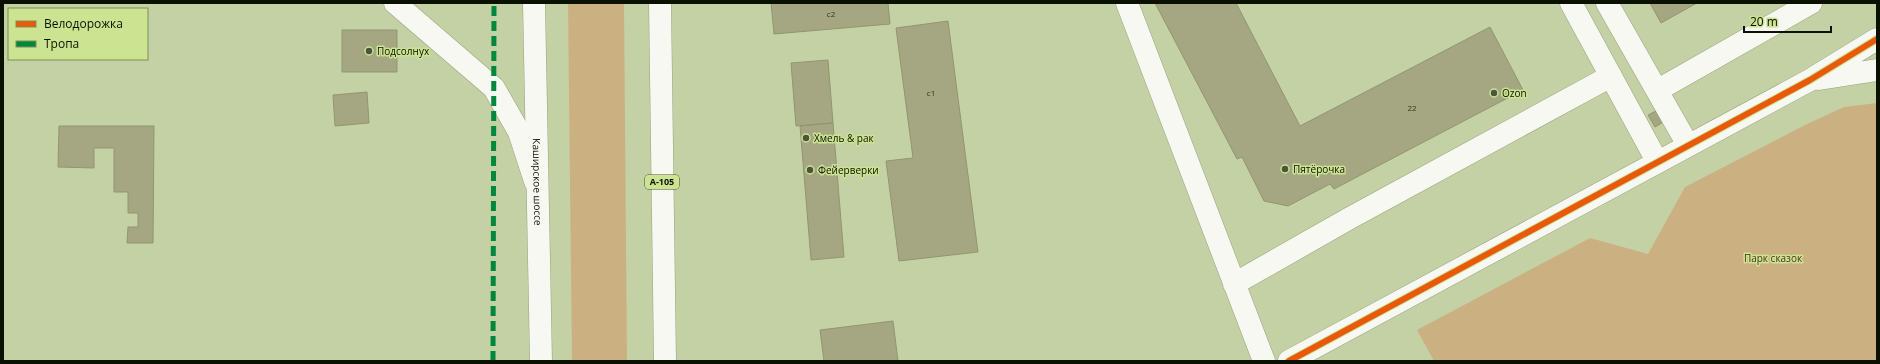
<svg xmlns="http://www.w3.org/2000/svg" width="1880" height="364" viewBox="0 0 1880 364" font-family="'Open Sans',sans-serif">
<style>
.green{fill:#cbb181}
.building{fill:#a4a781;stroke:#929670}
.lines{fill:none;stroke-linecap:round;stroke-linejoin:round}
.minor-casing{stroke:#97a17e;stroke-width:23}
.highway-casing{stroke:#97a17e;stroke-width:23}
.minor{stroke:#f6f8f1;stroke-width:22}
.highway{stroke:#f6f8f1;stroke-width:22}
.quiet{stroke:#00873e;stroke-width:5;stroke-dasharray:10 5;stroke-linecap:butt}
.cycleway-casing{stroke:#cce392;stroke-width:8}
.cycleway{stroke:#e8590c;stroke-width:6}
.poi-dot{fill:#4c5439;stroke:#cce392;stroke-width:1.5}
.labels{text-anchor:middle;stroke-width:3;stroke-linejoin:round;paint-order:stroke}
.number-label{font-size:8px;fill:#313620}
.shield{fill:#cce392;stroke:#45502c;stroke-width:1}
.shield-label{font-size:9px;font-weight:bold;fill:#0b1100}
.poi-label{font-size:10px;fill:#0b1100;stroke:#cce392;text-anchor:start}
.street-label{font-size:10px;fill:#0b1100;stroke:#cce392}
.park-label{font-size:10px;fill:#4c3016;stroke:#cce392}
</style>
<rect width="100%" height="100%" fill="#c4d1a4"/>
<path class="green" d="M568 3H624L627 361H572Z
M1877 103V361H1434L1417 330 1590 238 1648 254 1685 187 1805 125 1844 107Z"/>
<path class="building" d="M771 3H888L890 24 774 34Z
M1155 3H1236L1300 126 1490 27 1523 90 1334 189 1330 184 1288 206 1264 201 1242 157 1237 159Z
M1650 3H1697L1661 23Z
M948 21 978 252 899 261 886 161 913 158 896 28Z
M342 30H397V72H342Z
M828 60 833 123 796 126 791 63Z
M367 92 369 123 335 126 333 95Z
M1658 110 1665 121 1655 127 1648 115Z
M833 123 844 257 811 260 800 126Z
M59 126H154L153 243H127L128 227H138V213H128V192H114V148H94V168L58 167Z
M893 321 898 361H824L820 330Z"/>
<g class="lines">
<defs>
<path id="minor" d="M395 3 494 88 519 132 535 181
M1127 3 1264 361
M1571 3 1657 161
M1607 3 1688 145
M1819 79 1877 70
M1658 90 1811 3
M1234 284 1350 218 1611 76
M1289 361 1810 80 1877 39"/>
<g id="highway">
<path id="s1" d="M534 3 541 361"/>
<path d="M660 3 665 361"/>
</g>
</defs>
<use href="#minor" class="minor-casing"/>
<use href="#highway" class="highway-casing"/>
<use href="#minor" class="minor"/>
<use href="#highway" class="highway"/>
<path class="quiet" d="M493 361 494 3"/>
<defs>
<path id="cycleway" d="M1289 361 1810 80 1877 39"/>
</defs>
<use href="#cycleway" class="cycleway-casing"/>
<use href="#cycleway" class="cycleway"/>
</g>
<g class="poi-dot">
<circle cx="369" cy="51" r="4"/>
<circle cx="1494" cy="93" r="4"/>
<circle cx="806" cy="138" r="4"/>
<circle cx="1285" cy="169" r="4"/>
<circle cx="810" cy="170" r="4"/>
</g>
<g class="labels">
<g class="number-label">
<text x="831" y="17">с2</text>
<text x="931" y="96">с1</text>
<text x="1412" y="111">22</text>
</g>
<rect class="shield" x="645" y="175" width="34" height="14" rx="3"/>
<g class="shield-label">
<text x="662" y="185">А-105</text>
</g>
<g class="poi-label">
<text x="377" y="55">Подсолнух</text>
<text x="1502" y="97">Ozon</text>
<text x="814" y="142">Хмель &amp; рак</text>
<text x="1293" y="173">Пятёрочка</text>
<text x="818" y="174">Фейерверки</text>
</g>
<g class="street-label">
<text dy="4" stroke="none"><textPath href="#s1" startOffset="179">Каширское шоссе</textPath></text>
</g>
<g class="park-label">
<text x="1773" y="262">Парк сказок</text>
</g>
</g>
<rect width="1880" height="364" fill="none" stroke="#0b1100" stroke-width="8"/>
<rect x="8" y="8" width="140" height="52" fill="#cce392" stroke="#7f8f58"/>
<rect x="16" y="21" width="20" height="6" fill="#e8590c" stroke="#7f8f58"/>
<text x="44" y="28" font-size="12" fill="#0b1100">Велодорожка</text>
<rect x="16" y="41" width="20" height="6" fill="#00873e" stroke="#7f8f58"/>
<text x="44" y="48" font-size="12" fill="#0b1100">Тропа</text>
<path d="M1744 26v6h87v-6" fill="none" stroke="#0b1100" stroke-width="2"/>
<text x="1750" y="26" font-size="12" fill="#0b1100" stroke="#cce392" stroke-width="3" paint-order="stroke">20 m</text>
</svg>
